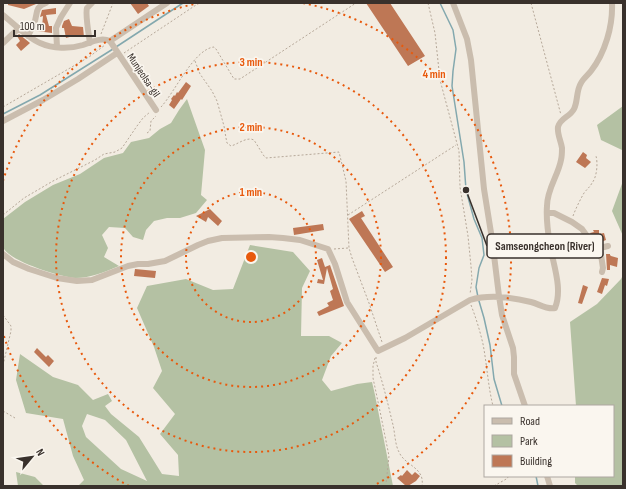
<svg xmlns="http://www.w3.org/2000/svg" width="626" height="489" viewBox="0 0 626 489" font-family="'Sofia Sans Condensed',sans-serif">
<style>
.green{fill:#b4c1a3;fill-rule:evenodd}
.lines{fill:none;stroke-linecap:round;stroke-linejoin:round}
.stream{stroke:#83a8ae;stroke-width:1.5}
.building{fill:#be7755}
.path{stroke:#b6a899;stroke-width:1;stroke-dasharray:2 2;stroke-linecap:butt}
.minor{stroke:#cabdae;stroke-width:6}
.ring{fill:none;stroke:#e8590c;stroke-width:2;stroke-dasharray:2 4}
.labels{text-anchor:middle;stroke-width:3.5;stroke-linejoin:round;paint-order:stroke}
.street-label{font-size:11px;fill:#39312c;stroke:#faf6ef}
.centre{fill:#e8590c;stroke:#faf6ef;stroke-width:2}
.ring-label{font-size:12px;text-anchor:middle;font-weight:bold;fill:#e8590c;stroke:#faf6ef;stroke-width:3.5;stroke-linejoin:round;paint-order:stroke}
.leader{fill:none;stroke:#39312c;stroke-width:1.5}
.callout-dot{fill:#39312c;stroke:#faf6ef;stroke-width:1.5}
.callout{fill:#faf6ef;stroke:#39312c;stroke-width:1.5}
.callout-label{font-size:12px;text-anchor:middle;font-weight:bold;fill:#39312c}
</style>
<rect width="100%" height="100%" fill="#f2ece2"/>
<path class="green" d="M187 99 205 150 201 195 207 200 196 213 180 218H167L154 221 146 230 143 240 133 237 125 228 109 227 102 235 108 248 104 257 119 266C104 272 91 278 75 278 61 277 8 261 3 247 2 243 3 224 3 219L25 202 53 185 80 174 104 158 123 153 131 142 149 138 160 129 171 123 179 110Z
M623 106V152L622 150 601 140 597 125Z
M623 181V236L612 211Z
M250 245 293 252 310 271 302 288 301 336H329L342 343 331 356 322 380 331 391 357 384 372 382 375 395 393 486H78L84 480 73 456 63 419 26 413 16 380 20 354 53 377 78 385 93 400 108 394 112 401 105 406 111 414 139 437 162 474 179 476 178 455 160 434 175 414 153 388 162 371 154 347 137 308 147 286 186 279 213 290 233 289ZM87 414 105 420 126 440 147 481 121 469 86 437 82 426Z
M623 275V486H578L575 483V476H613V406H576L570 322 597 304 621 279Z
M16 472 35 477 44 486H18Z"/>
<g class="lines">
<path class="stream" d="M440 3 453 30 456 49 453 71 452 86 464 162 466 190 474 219 482 238 484 255 479 268 476 287 478 297
M116 47 183 3
M3 114 40 95 113 49
M479 301 484 318 490 345 494 379 502 406
M536 476 538 486"/>
</g>
<path class="building" d="M8 3H37L36 4 24 9 8 5Z
M130 3H147L149 6 138 14Z
M366 3H390L425 56 408 66Z
M56 8V14L46 15 49 26H52V33L36 31 38 27H42L43 16 40 17 42 10Z
M69 19 72 26 83 27 84 37 73 36 66 38 64 28H62V26L64 21Z
M19 34 30 43 21 51 16 45 20 41 17 36Z
M186 82 191 86 182 100 181 99 174 109 169 105 172 100 171 99 174 95 175 96 177 92 178 93Z
M583 152 587 155 586 158 591 162 585 168 576 162Z
M210 209 222 221 218 226 208 217 206 222 196 216Z
M362 211 365 216 361 218 393 267 385 272 349 219Z
M323 224 324 230 294 235 293 228Z
M593 230H599V234L604 233 606 240 601 242 599 235 592 237 590 233 594 232Z
M606 254H610V256L611 255V256L618 258 617 267 610 265V270H607Z
M322 258 325 267 330 265 344 306 319 316 317 312 329 306 327 303 333 300 330 291 333 289 327 268 324 284 317 283 318 279 323 280 317 260Z
M135 269 156 271 155 278 134 276Z
M602 278 609 279 607 286 605 285 602 294 597 292Z
M583 285 588 287 582 304 578 303Z
M37 348 46 357 48 355 54 361 49 367 34 352Z
M407 470 412 475 415 472 420 476 416 481 408 486H406L397 478 401 475 402 476Z"/>
<g class="lines">
<path class="path" d="M428 3 435 33 440 80 459 151 460 187 468 236 471 266 472 280 470 294
M531 3 561 115
M101 34 113 3
M124 53 199 3
M195 61 200 74 212 91 217 101 224 126 226 138 227 143 231 146C238 144 243 139 251 139L254 140 264 156 266 158 339 152 346 181 349 248 352 258 369 303 382 342
M3 107 89 57 105 45
M161 107C175 92 194 49 214 47L216 49 234 79H240L356 3
M147 133 150 131 151 121 156 116
M3 215 24 198 53 181 95 160 104 154 115 152 122 148 137 126 143 118 150 112
M348 215 456 145
M573 216C576 208 580 200 584 193 587 189 590 187 592 183 597 177 598 163 596 156
M334 249 348 248
M471 305C476 318 480 331 483 344 487 365 488 386 493 406
M3 315 11 326V331L3 365
M376 357V362C383 383 388 404 393 425 395 433 395 445 399 452 405 466 425 467 422 486
M375 358 373 366V378L381 416 389 456 386 484
M3 411 15 418
M494 486 508 478 507 476"/>
<path class="minor" d="M453 3 467 39 471 60 484 189 492 239 499 296 502 315 513 348 514 357V374L525 406
M3 15C13 23 28 38 40 43 53 49 70 49 83 45 92 42 101 37 110 41L156 110
M28 36C30 32 32 28 34 24 38 14 34 7 46 3
M110 41 167 3
M3 43 19 28
M90 43C89 36 85 14 87 8 88 7 91 4 92 3
M57 47 56 28 61 17 70 3
M3 121 43 100 78 79 117 53
M547 213H554L572 222 582 229 587 236 590 245 600 248 608 246
M600 248 603 268 602 272
M3 254 13 262 29 269 57 278 77 281 92 280 128 266 138 264H148L165 261 198 245 208 241 222 238 269 237 283 238 300 240 328 249 335 264 347 302 378 351 405 338 470 300C490 294 511 297 531 302 539 304 547 310 555 308 563 289 553 264 550 245 548 233 546 218 547 206 547 189 558 176 561 160 562 156 562 151 562 148 561 141 557 134 558 127 560 118 570 117 574 109 578 101 576 91 581 83 583 79 588 75 591 71 605 53 613 26 612 3
M547 476 550 486"/>
</g>
<g class="ring">
<circle cx="251" cy="257" r="65"/>
<circle cx="251" cy="257" r="130"/>
<circle cx="251" cy="257" r="195"/>
<path d="M129 486A259 259 0 0 1 3 333M3 181A259 259 0 0 1 199 3M303 3A259 259 0 0 1 373 486"/>
</g>
<g class="labels">
<g class="street-label">
<text transform="translate(144 75) rotate(56)" y="4">Munjeolsa-gil</text>
</g>
</g>
<circle cx="251" cy="257" r="6" class="centre"/>
<g class="ring-label">
<text x="251" y="66">3 min</text>
<text x="434" y="78">4 min</text>
<text x="251" y="131">2 min</text>
<text x="251" y="196">1 min</text>
</g>
<path class="leader" d="M466 190L487 246"/>
<circle class="callout-dot" cx="466" cy="190" r="4"/>
<rect class="callout" x="487" y="234" width="116" height="24" rx="4"/>
<g class="callout-label">
<text x="545" y="250">Samseongcheon (River)</text>
</g>
<rect width="626" height="489" fill="none" stroke="#39312c" stroke-width="8"/>
<rect x="484" y="405" width="130" height="72" fill="#faf6ef" stroke="#ada7a1"/>
<rect x="492" y="418" width="20" height="6" fill="#cabdae" stroke="#ada7a1"/>
<text x="520" y="425" font-size="12" fill="#39312c">Road</text>
<rect x="492" y="435" width="20" height="12" fill="#b4c1a3" stroke="#ada7a1"/>
<text x="520" y="445" font-size="12" fill="#39312c">Park</text>
<rect x="492" y="455" width="20" height="12" fill="#be7755" stroke="#ada7a1"/>
<text x="520" y="465" font-size="12" fill="#39312c">Building</text>
<g transform="translate(32 457) rotate(61)" stroke="#faf6ef" stroke-width="3" paint-order="stroke">
<path d="M0-3L7 15L0 10L-7 15Z" fill="#39312c"/>
<text y="-6" font-size="11" font-weight="bold" text-anchor="middle" fill="#39312c">N</text>
</g>
<path d="M14 30v6h81v-6" fill="none" stroke="#39312c" stroke-width="2"/>
<text x="20" y="30" font-size="12" fill="#39312c" stroke="#faf6ef" stroke-width="3" paint-order="stroke">100 m</text>
</svg>
